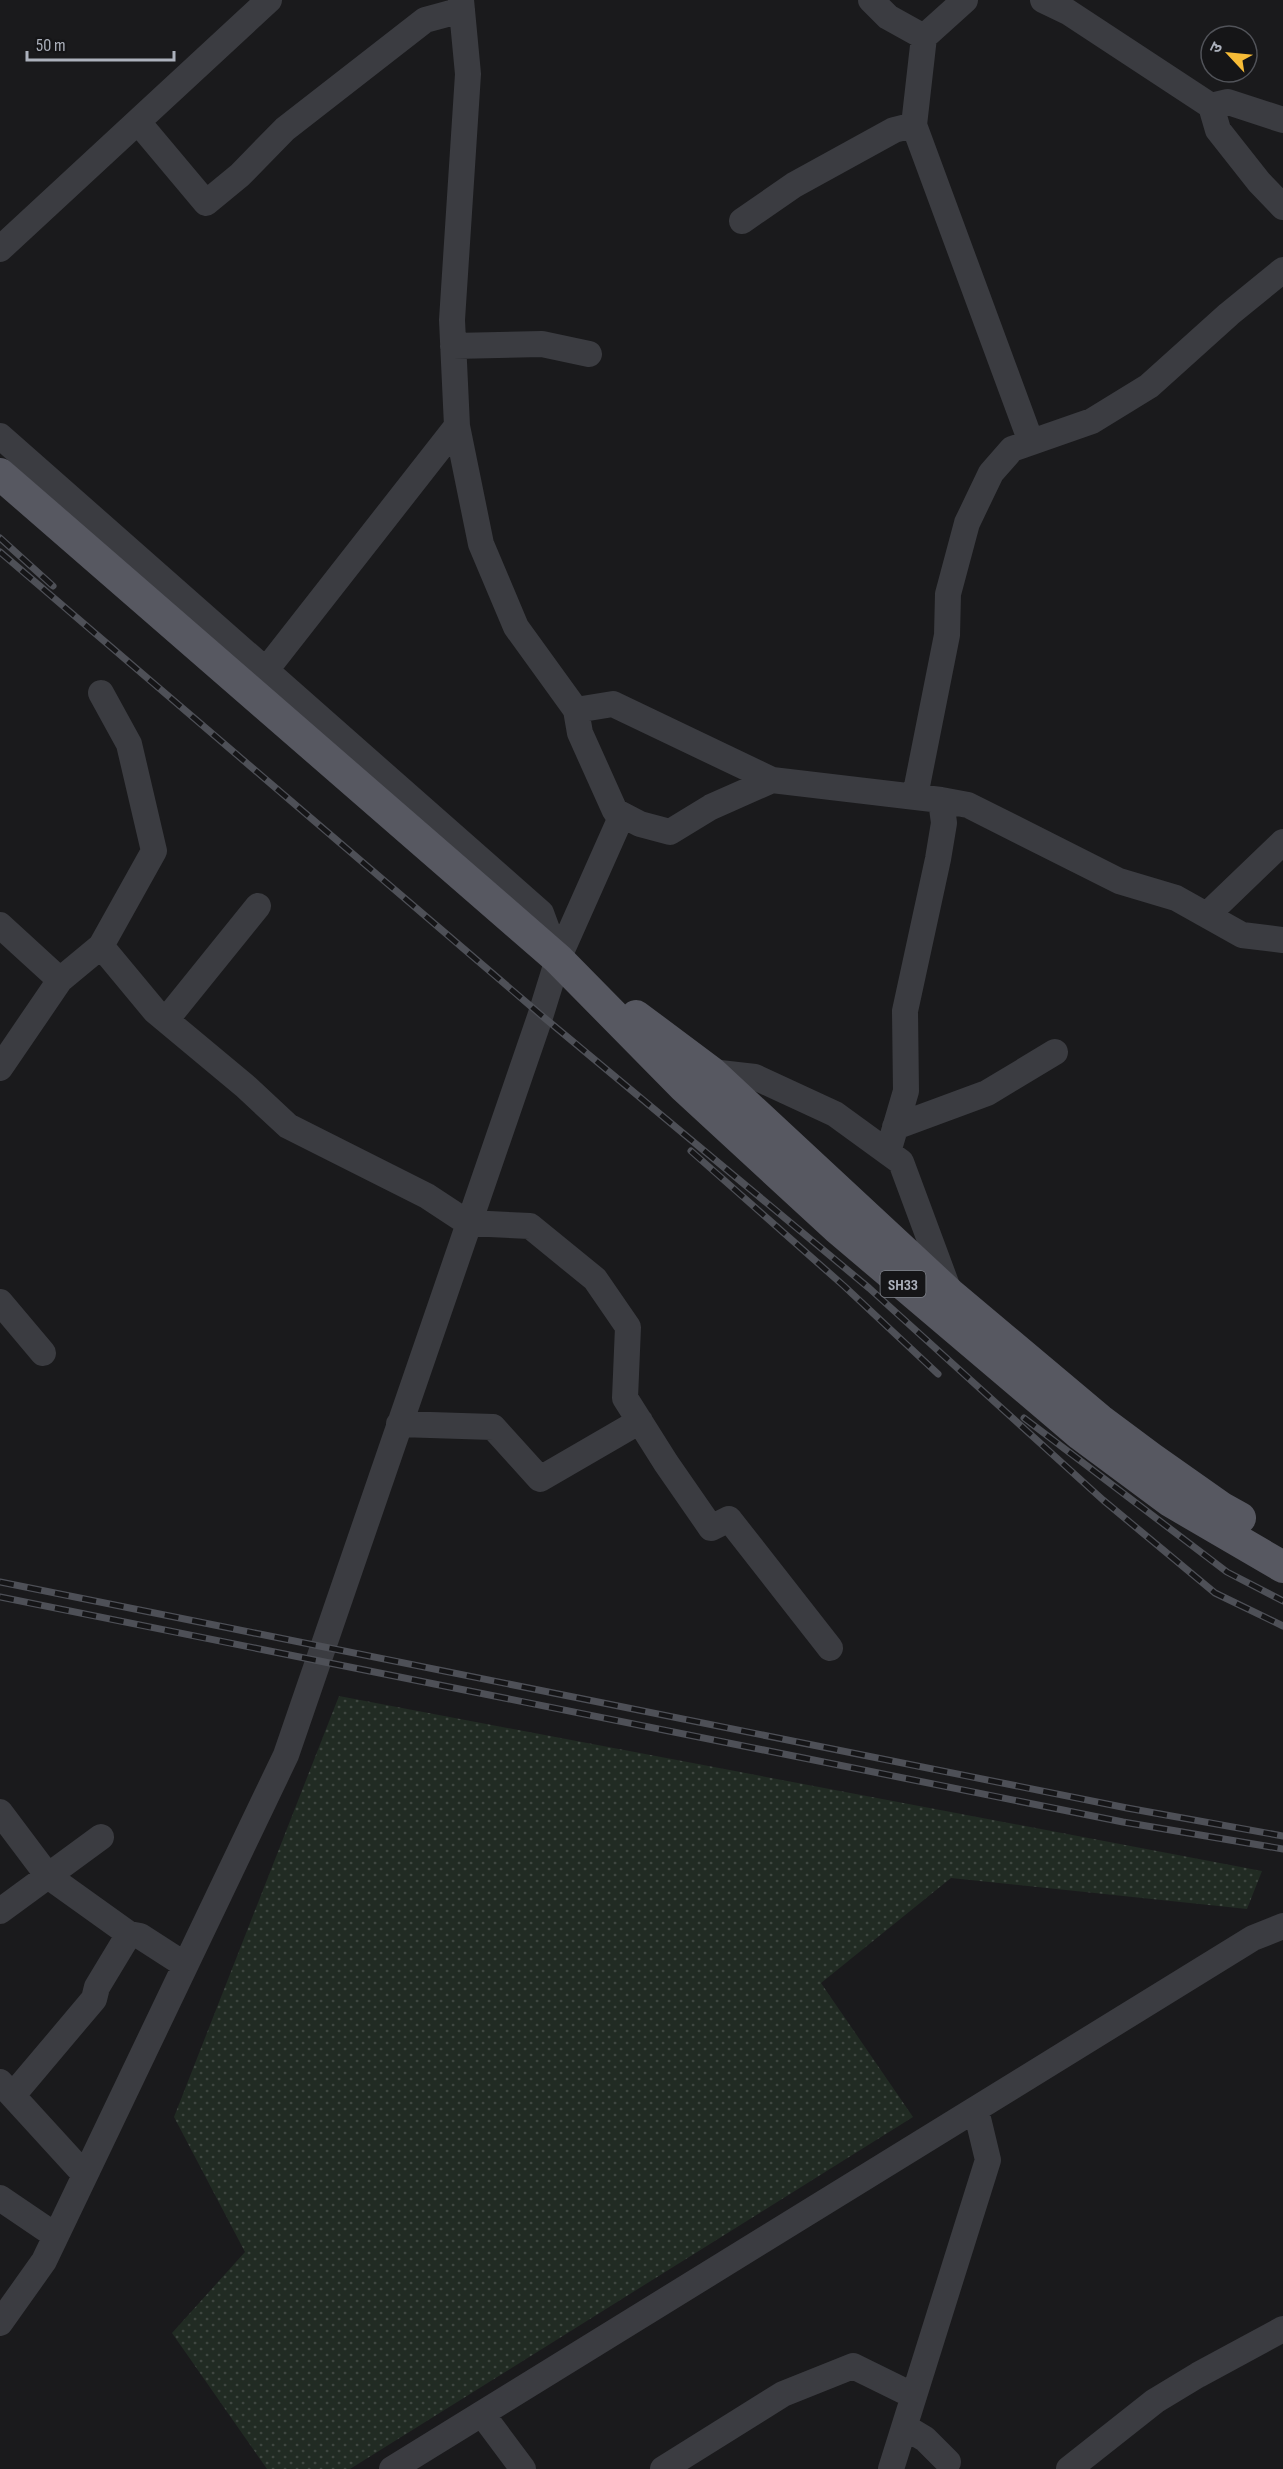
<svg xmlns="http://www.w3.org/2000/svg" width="1283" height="2469" viewBox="0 0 1283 2469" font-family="'Sofia Sans Condensed','Noto Sans Devanagari',sans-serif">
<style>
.green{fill:url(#green-dots)}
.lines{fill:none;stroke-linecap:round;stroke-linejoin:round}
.minor{stroke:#3b3c41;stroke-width:26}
.major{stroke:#575861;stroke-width:32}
.rail-casing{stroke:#4e5057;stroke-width:7}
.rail{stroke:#151517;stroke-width:4.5;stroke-dasharray:14;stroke-linecap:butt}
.labels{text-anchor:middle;stroke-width:4.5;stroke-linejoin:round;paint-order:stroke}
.shield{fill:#151517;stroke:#7f828a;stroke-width:1.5}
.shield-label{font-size:16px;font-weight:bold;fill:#acb1bc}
</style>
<defs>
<pattern id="green-dots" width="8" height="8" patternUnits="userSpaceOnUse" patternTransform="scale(1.5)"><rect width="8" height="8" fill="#212b23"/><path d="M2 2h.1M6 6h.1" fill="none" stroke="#3f4741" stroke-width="1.8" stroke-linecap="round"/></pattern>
</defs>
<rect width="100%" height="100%" fill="#1a1a1c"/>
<path class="green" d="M339 1696 1262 1871 1247 1909 951 1878 821 1983 913 2117 350 2469H267L172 2333 245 2252 174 2117Z"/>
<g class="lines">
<path class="minor" d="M461 0 468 74 452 320 457 426 481 544 516 627 576 710 580 733 615 811 640 824 670 832 711 807 772 780 941 800 968 805 1119 881 1176 898 1242 935 1283 940
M871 0 888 17 924 37 965 0
M1043 0 1068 12 1211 106 1218 130 1259 182 1283 207
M924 37 914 125 1031 442
M1211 106 1228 102 1283 120
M138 122 206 203 240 175 285 129 425 20 462 10
M742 221 794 185 894 130 914 125
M0 249 269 0
M453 346 542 344 589 354
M0 436 541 913 558 959
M266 670 457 426
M576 710 613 704 772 780
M915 796 947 635 948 594 967 523 991 473 1012 449 1092 421 1149 386 1229 314 1283 270
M1207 915 1283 842
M0 925 60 980
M101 946 155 1011 245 1086 288 1126 427 1196 468 1223 530 1226 595 1279 628 1327 625 1398 666 1463 711 1528 729 1519 830 1648
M166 1020 258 906
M0 1068 60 980 101 946 154 851 129 744 101 693
M711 1072 755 1077 835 1114 901 1162 950 1294
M895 1127 987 1093 1055 1052
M888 1152 906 1091 905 1011 938 859 944 823 941 800
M0 1302 43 1353
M399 1424 493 1427 540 1479 640 1421
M0 1812 48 1876 129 1934 140 1936 185 1965
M0 1911 101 1837
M0 2082 85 2175
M13 2095 94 1999 97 1987 129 1934
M0 2198 56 2236
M0 2323 44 2261 286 1755 540 1017 558 959 622 815
M482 2414 523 2469
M905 2427 925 2439 948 2462
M392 2469 1253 1938 1283 1926
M663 2469 783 2394 853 2366 914 2396
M891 2469 988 2160 976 2110
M1069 2469 1155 2401 1198 2375 1283 2329"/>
<path class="major" d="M0 474 558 959 684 1087 837 1228 1081 1435 1170 1501 1283 1567
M636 1016 711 1072 950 1294 1100 1420 1151 1458 1222 1508 1240 1518"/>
<defs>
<path id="rail" d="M0 538 53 586
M0 552 541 1015 869 1288 1103 1500 1215 1593 1283 1626
M691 1151 844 1286 938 1374
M1024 1418 1227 1572 1283 1601
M0 1582 1127 1808 1283 1836
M0 1597 1123 1822 1283 1849"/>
</defs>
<use href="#rail" class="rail-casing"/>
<use href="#rail" class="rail"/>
</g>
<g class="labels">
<rect class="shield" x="880.5" y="1271" width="45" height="26" rx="4.5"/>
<g class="shield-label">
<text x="903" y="1290">SH33</text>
</g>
</g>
<g transform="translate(1229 54) rotate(296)"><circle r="28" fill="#151517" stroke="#515359" stroke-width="1.5"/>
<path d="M0-4.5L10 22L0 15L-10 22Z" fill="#f7bc37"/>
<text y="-9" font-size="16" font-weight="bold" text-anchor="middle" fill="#acb1bc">उ</text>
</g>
<path d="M27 51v9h147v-9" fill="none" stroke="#acb1bc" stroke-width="3"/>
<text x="36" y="51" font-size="18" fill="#acb1bc" stroke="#151517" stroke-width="4.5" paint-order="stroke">50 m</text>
</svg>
